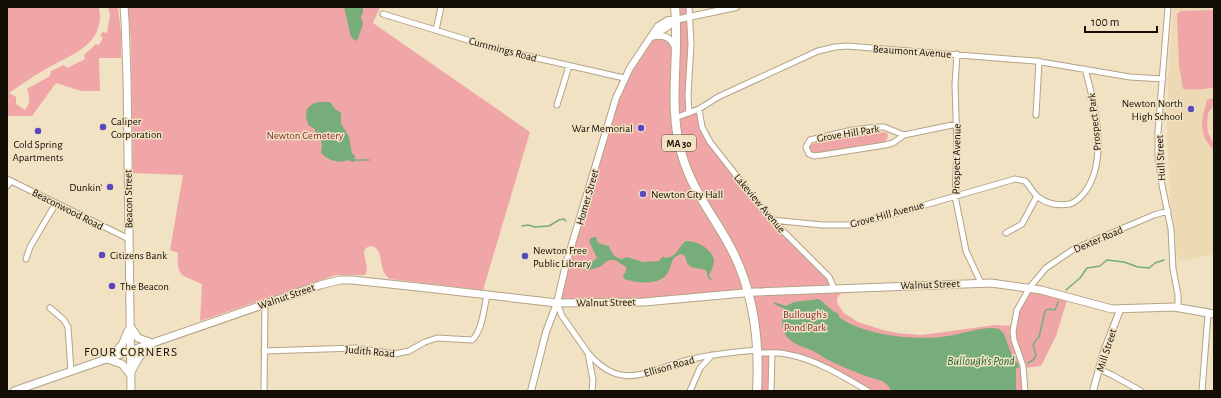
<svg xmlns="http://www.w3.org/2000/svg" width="1221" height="398" viewBox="0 0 1221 398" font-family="'Alegreya Sans',sans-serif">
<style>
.built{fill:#edd9b4}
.green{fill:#f0a6a6}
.water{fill:#77ad7b}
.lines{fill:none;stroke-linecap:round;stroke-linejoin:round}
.stream{stroke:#77ad7b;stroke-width:1.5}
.minor-casing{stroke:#b3a387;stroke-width:7}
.tertiary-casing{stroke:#b3a387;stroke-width:8}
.secondary-casing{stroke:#b3a387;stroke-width:9}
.primary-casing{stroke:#b3a387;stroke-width:10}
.minor{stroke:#fff;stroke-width:5}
.tertiary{stroke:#fff;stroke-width:6}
.secondary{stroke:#fff;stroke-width:7}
.primary{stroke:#fff;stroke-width:8}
.poi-dot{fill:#5a48c0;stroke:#f2e2c4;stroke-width:1.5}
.labels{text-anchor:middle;stroke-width:3;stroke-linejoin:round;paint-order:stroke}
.shield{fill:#f2e2c4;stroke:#574e3e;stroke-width:1}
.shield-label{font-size:10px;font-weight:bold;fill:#140f05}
.street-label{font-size:11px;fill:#140f05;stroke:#f2e2c4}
.poi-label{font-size:11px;fill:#140f05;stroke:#f2e2c4;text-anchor:start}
.park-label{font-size:11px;fill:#862d34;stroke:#f2e2c4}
.water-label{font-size:12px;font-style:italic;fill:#156426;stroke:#f2e2c4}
.quarter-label{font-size:13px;letter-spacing:1px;fill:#140f05;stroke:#f2e2c4}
</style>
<rect width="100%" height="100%" fill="#f2e2c4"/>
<path class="built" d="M1173 7H1214V254L1177 262 1175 229 1171 205 1167 138 1168 79Z"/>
<path class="green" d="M7 7H99C106 45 72 54 46 69 33 76 21 85 9 93L16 97V104L25 110C31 102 30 98 27 89L50 76 51 71 64 65 67 68 85 59 84 55 96 44 99 45 103 38 100 35 103 32 107 33 110 15 108 7H118L121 33V58H99L100 91H81L56 83 32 116H7Z
M128 7H380L373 23 530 132 483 290 390 279C376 270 386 251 372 246 355 248 372 265 365 275H336L200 321 202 284C182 275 176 277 178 253L170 250 183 175 133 173 131 42Z
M675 7H689V112L699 109 702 127 750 193 829 277 834 288H841V293L837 298V303L844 313 858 322 883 330 897 333 922 335 995 325 1014 326 1016 315 1030 287 1068 297 1056 336 1041 366 1024 368 1025 391H868L810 362 772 353 771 391H757L749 292 644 302 557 303 616 98 651 37 657 36 673 42Z
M1214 10V87C1203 90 1194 90 1183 89L1179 65 1177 14 1181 11Z
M1214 98V105L1208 113 1207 124 1208 133 1214 144V150C1204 142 1200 128 1203 115 1204 109 1207 106 1206 100Z
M883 132 887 133 888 136 886 141C873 145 819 157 809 151V148L811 144 847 136Z"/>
<path class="water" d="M344 7H363V12L361 17 363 24 357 41 353 39 351 37Z
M319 102H330L335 109 341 113V123L349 137 352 153 355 156 354 162H352L348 160C339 164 328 160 321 153L322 144 321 141 315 136V129L309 126C303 114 306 104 319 102Z
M594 237H596L598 243 609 246C612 253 614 258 622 259L627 257 643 262 659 261 663 256 665 258C678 257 678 246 686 241 696 240 712 249 714 260 714 265 711 271 709 276L714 281 708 278 706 270 691 267 687 263 685 256 681 254C669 258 673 265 667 274 658 286 637 283 624 279L623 277 626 270V267L615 260H610L607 261 600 267 585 271 582 266 595 260 597 258 589 241 591 238Z
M819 299C824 302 828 308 833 311 835 312 836 312 838 314 841 318 837 316 842 319 866 336 920 341 948 336 963 334 986 325 999 329L1004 334 1014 361 1018 363 1019 367 1016 369V391H891C886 378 874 380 863 375 851 370 838 365 826 359 822 356 817 353 813 351 804 347 795 345 788 338 781 331 781 318 785 309L774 304V302L786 306 794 302Z"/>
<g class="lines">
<path class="stream" d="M355 160H369
M522 226 528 225 535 227 549 226 559 220 564 219 566 221
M1066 290 1080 278 1087 268 1100 266 1107 260 1124 262 1138 267 1149 268 1155 263 1164 260
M1028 363 1033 360 1036 356C1034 346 1030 345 1039 337L1045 311 1048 309 1055 310 1058 302"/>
<defs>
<path id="minor" d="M689 7 691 44 688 95 689 113
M1168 7 1158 132V155L1162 185 1171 229 1173 269 1178 295V308
M383 14 497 49 624 78
M436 30 441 7
M957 54 955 85 957 150 955 196 966 251 981 283
M557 105 569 66
M699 109 702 127 710 142 750 193 772 220 829 277 834 288
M1036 115 1039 61
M675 118 699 109 718 97 818 51 835 47 847 46 1035 61 1130 77 1163 79
M904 135 893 143 885 145 822 155 814 156 809 154 806 147 810 140 852 130 878 127H884L904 135 957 124
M7 179 129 239
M7 186 11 181
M772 220 822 225H849L887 216 1015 179 1025 181C1030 186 1033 193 1038 197 1048 205 1058 206 1070 204 1076 202 1080 198 1084 193 1109 162 1095 104 1085 69
M1006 233 1022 224 1037 196
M26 259 30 247 56 203
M557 303 562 316 588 353 593 380 592 391
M50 308 64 320 68 327 71 371
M264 351 356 348 395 354 409 351 425 342 437 338 472 340C482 332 484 308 487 295
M588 353C622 393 648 370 688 360 711 354 734 352 758 350
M758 353C767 353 777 352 786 354 815 359 843 376 868 391
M1099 369 1112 375 1141 391
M264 391 265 304
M690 391 700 368 712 355
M771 391 772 353
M1025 391 1023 366 1014 340 1013 331 1017 310 1030 287 1046 268 1074 249 1154 215 1168 211
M1202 391 1208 314"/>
<path id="tertiary" d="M654 33C663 31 669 27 675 20
M651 37C662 34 670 36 675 47
M531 391 546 332 557 303 566 264 616 98 630 68 658 26 668 20H675L736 7
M1093 391 1103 354 1120 310"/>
<path id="secondary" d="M124 7 125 20 127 77 131 391
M130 326 138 338 152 343
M112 355 122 345 128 331
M107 359 122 364 130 374
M131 372 139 357 151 345
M14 391 320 285 340 280H352L418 287 557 303 644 302 755 292 991 283 1041 290 1112 309 1174 307 1214 314"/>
<path id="primary" d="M675 7C680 57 667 105 682 155 691 187 711 213 727 241 753 286 760 339 757 391"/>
</defs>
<use href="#minor" class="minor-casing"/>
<use href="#tertiary" class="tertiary-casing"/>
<use href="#secondary" class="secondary-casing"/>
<use href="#primary" class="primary-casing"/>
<use href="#minor" class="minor"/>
<use href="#tertiary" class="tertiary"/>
<use href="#secondary" class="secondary"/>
<use href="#primary" class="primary"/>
</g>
<g class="poi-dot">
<circle cx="1191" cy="109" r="4"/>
<circle cx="103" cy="127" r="4"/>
<circle cx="641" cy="128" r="4"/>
<circle cx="38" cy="131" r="4"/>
<circle cx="110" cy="187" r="4"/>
<circle cx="643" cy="194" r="4"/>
<circle cx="102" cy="255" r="4"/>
<circle cx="525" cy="256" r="4"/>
<circle cx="112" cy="286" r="4"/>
</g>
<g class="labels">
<rect class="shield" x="662" y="135" width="34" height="16" rx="3"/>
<g class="shield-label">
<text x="679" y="147">MA 30</text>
</g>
<g class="street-label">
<text transform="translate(503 49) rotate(15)" y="4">Cummings Road</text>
<text transform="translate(912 51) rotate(4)" y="4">Beaumont Avenue</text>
<text transform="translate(1094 122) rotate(-96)" y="4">Prospect Park</text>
<text transform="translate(848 133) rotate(-9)" y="4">Grove Hill Park</text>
<text transform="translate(1160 158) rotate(-93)" y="4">Hull Street</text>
<text transform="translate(956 159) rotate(-89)" y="4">Prospect Avenue</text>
<text transform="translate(587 197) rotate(-74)" y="4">Homer Street</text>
<text transform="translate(128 199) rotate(-91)" y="4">Beacon Street</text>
<text transform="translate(760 203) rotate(50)" y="4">Lakeview Avenue</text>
<text transform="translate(68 209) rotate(27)" y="4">Beaconwood Road</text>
<text transform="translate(887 214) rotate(-15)" y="4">Grove Hill Avenue</text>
<text transform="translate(1098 239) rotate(-23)" y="4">Dexter Road</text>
<text transform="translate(930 284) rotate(-2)" y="4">Walnut Street</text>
<text transform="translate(286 296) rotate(-19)" y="4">Walnut Street</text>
<text transform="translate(606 302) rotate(-1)" y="4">Walnut Street</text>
<text transform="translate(1106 350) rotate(-72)" y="4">Mill Street</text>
<text transform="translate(370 351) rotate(5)" y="4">Judith Road</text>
<text transform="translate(669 366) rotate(-16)" y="4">Ellison Road</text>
</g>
<g class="poi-label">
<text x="1183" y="107" text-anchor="end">Newton North<tspan x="1183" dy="13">High School</tspan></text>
<text x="111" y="125">Caliper<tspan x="111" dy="13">Corporation</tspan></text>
<text x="633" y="132" text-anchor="end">War Memorial</text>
<text x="38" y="148" text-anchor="middle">Cold Spring<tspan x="38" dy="13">Apartments</tspan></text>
<text x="102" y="191" text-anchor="end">Dunkin'</text>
<text x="651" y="198">Newton City Hall</text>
<text x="533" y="254">Newton Free<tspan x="533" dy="13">Public Library</tspan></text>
<text x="110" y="259">Citizens Bank</text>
<text x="120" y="290">The Beacon</text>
</g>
<g class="park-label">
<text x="305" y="139">Newton Cemetery</text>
<text x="805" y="318">Bullough's<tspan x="805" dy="13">Pond Park</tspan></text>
</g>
<g class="water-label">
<text x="981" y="365">Bullough's Pond</text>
</g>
<g class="quarter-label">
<text x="131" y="356">FOUR CORNERS</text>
</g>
</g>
<rect width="1221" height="398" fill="none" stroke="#140f05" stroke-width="16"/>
<path d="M1085 26v6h72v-6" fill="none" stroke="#140f05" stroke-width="2"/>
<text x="1091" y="26" font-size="12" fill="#140f05" stroke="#f2e2c4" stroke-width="3" paint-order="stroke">100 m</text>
</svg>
